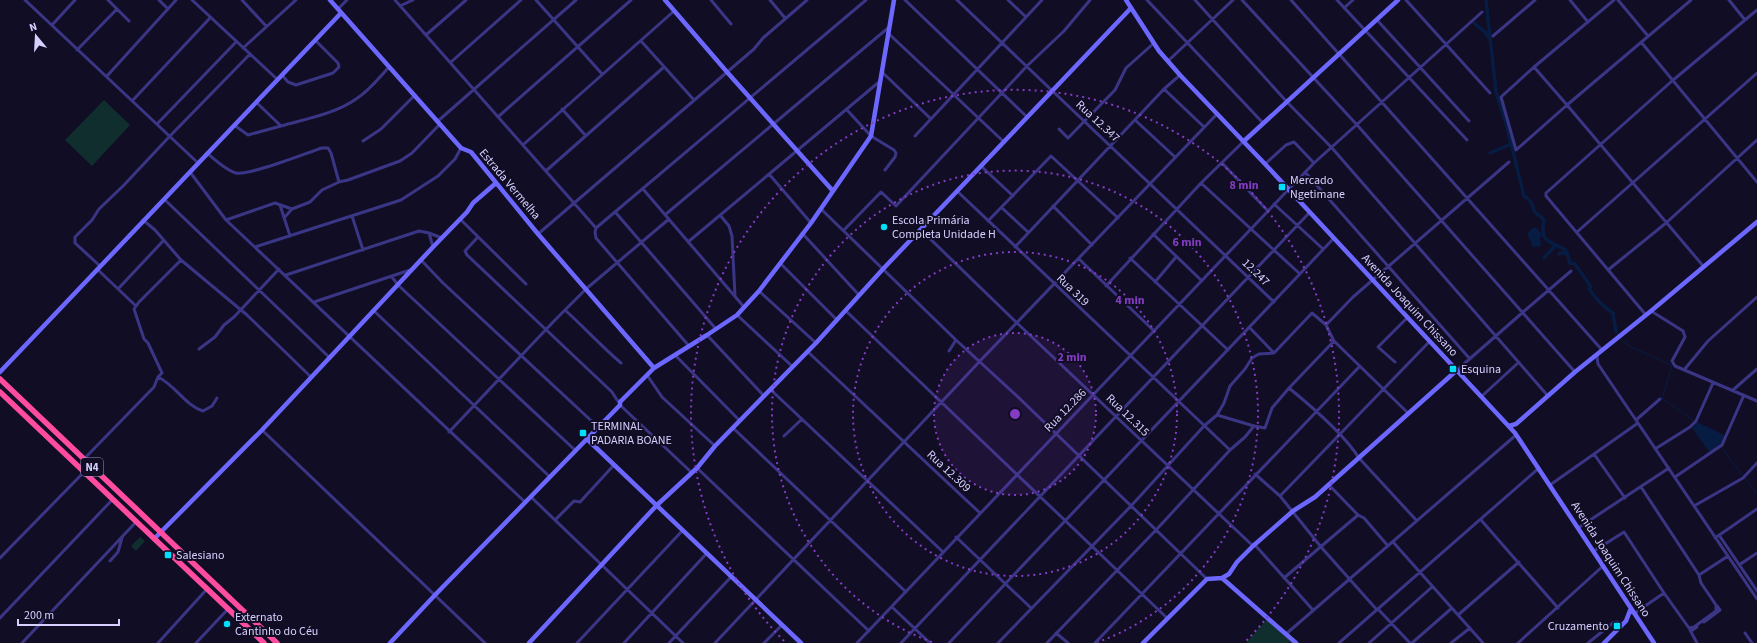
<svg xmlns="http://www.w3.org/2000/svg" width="1757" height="643" viewBox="0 0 1757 643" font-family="'Source Sans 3',sans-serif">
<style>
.green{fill:#102e2d}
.water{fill:#071c43}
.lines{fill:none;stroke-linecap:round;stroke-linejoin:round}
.stream{stroke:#071c43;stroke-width:1}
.canal{stroke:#071c43;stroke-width:3.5}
.street{stroke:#3a3685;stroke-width:3}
.secondary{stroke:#6c67ff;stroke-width:4.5}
.highway{stroke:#ff4ba0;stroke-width:5.5}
.ring{fill:none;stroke:#843cc5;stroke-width:2;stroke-dasharray:2 4}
.poi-dot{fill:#00e0fb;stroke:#110d24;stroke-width:1.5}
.labels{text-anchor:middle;stroke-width:4;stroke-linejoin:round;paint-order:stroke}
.shield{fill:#110d24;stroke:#9b96bd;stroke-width:1}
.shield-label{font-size:11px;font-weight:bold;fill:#d6d0ff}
.street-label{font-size:12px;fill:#d6d0ff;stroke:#110d24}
.poi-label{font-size:12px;fill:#d6d0ff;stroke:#110d24;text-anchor:start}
.centre{fill:#843cc5;stroke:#110d24;stroke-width:2}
.ring-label{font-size:12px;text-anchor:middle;font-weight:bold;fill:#843cc5;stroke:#110d24;stroke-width:4;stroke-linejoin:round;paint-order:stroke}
</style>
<rect width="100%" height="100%" fill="#110d24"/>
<path class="green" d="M104 100 130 125 92 166 65 140Z
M140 537 145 541 136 551 131 546Z
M1267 619 1292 643H1246Z"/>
<path class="water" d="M1536 227 1542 235 1540 239 1541 246 1533 247 1527 234 1531 229Z
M1697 422 1726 436 1721 445 1710 453 1692 428Z"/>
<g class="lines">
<path class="stream" d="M1616 332 1618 335
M1620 338 1629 346 1671 365V369L1662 398 1694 421
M1721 447 1757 494"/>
<path class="canal" d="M1486 0 1496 92 1507 127 1524 196C1530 199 1534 205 1534 211L1544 220C1539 243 1550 241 1566 250L1570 263 1575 264 1591 287 1589 289C1596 299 1603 307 1613 313L1616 332
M1474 23 1485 32 1488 37 1490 38
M1490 153 1511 144
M1559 254 1565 252 1566 254
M1544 258 1555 246"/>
<path class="street" d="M25 0 198 163
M108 0 129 21
M159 0 168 9
M192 0 278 80
M242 0 266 26
M395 0 596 228
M536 0 602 74
M711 0 731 24
M770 0 785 18
M905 0 1027 117
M957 0 1274 302
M1008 0 1026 17
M1147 0 1263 123
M1195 0 1287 102 1332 148 1548 396
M1242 0 1358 126 1575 372
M1291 0 1602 350
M1337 0 1467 140
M1406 0 1490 93
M1570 0 1588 22
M1614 0 1534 67 1567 105 1691 0
M1618 0 1648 36
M1729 0 1745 20
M400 6 413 0
M1344 8 1353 0
M338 9 347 0
M1377 20 1469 121
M52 25 75 0
M889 34 1004 142
M426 35 466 0
M1493 36 1535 0
M641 41 694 100
M1641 42 1757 182
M243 48 296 0
M77 50 117 9
M1168 61 1233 0
M451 62 521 0
M1534 67 1501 97 1516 150 1567 105 1704 267
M883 73 931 119
M282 75 288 82 296 85 333 73 339 67 338 63 315 40
M107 76 176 0
M1164 89 1204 127
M133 100 210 18
M256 102 281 126C305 119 335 114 356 99 369 91 379 78 389 67
M562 109 586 136
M847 110 871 136 894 150 896 153 895 157 885 170
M499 116 631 0
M1135 120 1175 157
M438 121 576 0
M157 124 236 42
M234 125 248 135 281 126
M1059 129 1068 138 1115 90 1126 68 1154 43
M915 136 1042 0
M363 141 381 129 415 95
M524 144 674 11
M207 153C214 159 227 171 236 173 249 176 306 153 322 148H328L331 153 339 182
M1222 163 1268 211
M1265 164 1286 145 1294 142 1314 163
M981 166 1013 196
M547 170 664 67
M190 172 226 220 525 502
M1305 172 1470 359
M769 174 811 223
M1201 183 1300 274
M643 189 744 307
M957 191 1230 450
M164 199 330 358
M1274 204 1322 248
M280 205 290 236
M1053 206 1092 245
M1002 208 1028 232
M821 209 956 340 1018 397 1207 579
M616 213 716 329
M666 214 888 28
M720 215 729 226 732 236 735 296
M352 216 363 250
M284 218 292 209
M460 219 526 284
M143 220 155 230 181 260 247 315 311 377
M226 220 275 203 292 209 310 202 322 190 339 182 348 180 400 161 412 153 440 124
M988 221 1051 156 1118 218
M844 230 881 192 896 206 1027 66 1064 31 1090 0
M921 230 1017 323 1253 546
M1577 232 1757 73
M429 233 433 247
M802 233 859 295
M538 234 754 49 763 38 807 0
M1153 234 1201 280
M477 238 465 251 467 255 612 392 617 400 620 402
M688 242 879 82
M255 247 401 200 438 176 455 159 461 148
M1015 247 1164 89 1180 75
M1130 258 1228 350
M1079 259 1153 330
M421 260 443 283 598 427
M780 263 837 320
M100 266 75 243V237L92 220 99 209 124 185 169 137 250 54
M97 269 136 306
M1608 270 1666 223 1757 140
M286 275 419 231 429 233 442 238
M392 277 398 285 576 451
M1155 282 1176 257
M1106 286 1201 183 1244 141
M118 289 163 241
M759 291 816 343
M314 302 410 270
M373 310 550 477
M565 310C585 328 601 346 621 363
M846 311 1167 618
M1651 311 1683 331 1685 337 1672 361 1675 366 1757 401
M737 315 793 367
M1646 315 1546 196V193L1672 81 1757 10
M1249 327 1274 353
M707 335 764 396
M689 346 596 238 595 232 596 228 866 0
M199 349 215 337 224 325 234 317 279 269
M807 351 980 513
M949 351 956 340
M1598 354 1597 357 1598 364 1757 599
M675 355 740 421
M1395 362 1378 347 1408 317
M1457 370 1522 313 1571 271
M1684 370 1708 341 1757 297
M647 375 662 397 715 446
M158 377C175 385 186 406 203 411L212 406 217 398
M1289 388C1311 406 1344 434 1359 458L1417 521
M771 390 943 552
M1733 390 1757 369
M1482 396 1519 362
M620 405 691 472
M1408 413 1334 341 1326 325 1353 297 1509 162
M1217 415 1254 426
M1636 420 1660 399
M733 428 906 592
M262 430 485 643
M449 432 555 320 586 289 669 219
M784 436 802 419
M1655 449 1690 427 1696 421 1713 383
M1594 454 1625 498
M84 459 154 387 158 377 162 373 148 343 144 339 134 309 139 302 181 260
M697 468 869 631
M1255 474 1280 496 1321 547 1377 610
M1675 477 1722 445 1744 395
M1328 484 1358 515 1364 518 1388 546
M1550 485 1638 423
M1280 496 1430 341
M531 497 683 643
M1694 506 1743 478 1757 463
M555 520 574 501 580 502 614 465
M1481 520 1558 608
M1578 528 1669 468
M1719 535 1757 591
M956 537 1031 608
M1715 538 1757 509
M1393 542 1483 643
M1255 545 1313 610
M1594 551 1624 532 1664 593 1689 628 1694 627 1716 611V605L1701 583 1699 575 1641 487
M0 558 84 472
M110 561 118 552 122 538
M1739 565 1757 553
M1699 575 1728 556
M1284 578 1358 515
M892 607 930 643
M1378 609 1410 643
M1635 613 1664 593
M1458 615 1519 562
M0 618 112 500
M1704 622 1720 610 1717 606
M1690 630 1697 643
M1691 631 1697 627
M1056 633 1068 643
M1745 633 1752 643
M1286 634 1516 435
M22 643 136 522
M158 643 207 589
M196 643 228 609
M577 643 683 530
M624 643 707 553
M669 643 731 577
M715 643 980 361 1217 114
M764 643 782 625
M857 643 1288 190 1314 163 1482 12
M901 643 1310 212
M949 643 1334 238
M998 643 1131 506 1204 426 1217 415 1224 403 1230 386 1245 369 1252 358 1259 354 1274 353 1312 313 1326 325
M1047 643 1156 530 1230 450 1245 437 1254 426 1265 428 1272 408 1289 388 1334 341
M1095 643 1360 366
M1339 643 1539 468
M1369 643 1432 587
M1412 643 1452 608
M1451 643 1470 628
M1518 643 1603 566
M1588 643 1613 623 1617 622 1622 624"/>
<path class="secondary" d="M330 0 461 148 471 152 538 234 654 368
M665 0 727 72 833 191
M1126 0 1159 51 1180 75 1265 164 1515 433 1654 643
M1244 141 1398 0
M0 372 341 13
M1509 426 1516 424 1575 372 1651 311 1757 222
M587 439 801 643
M154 539 262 430 433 247 467 212 473 203 496 183
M1222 578 1296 643
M390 643 435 595 620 405V402L654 368 707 335 737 315 759 291 811 223 871 136 894 0
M529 643 657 505 697 468 715 446 816 343 883 269 1131 8
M1143 643 1207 579 1222 578 1229 574 1237 562 1253 546 1293 511 1315 497 1457 370
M1604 643 1626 621 1631 608"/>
<path class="highway" d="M0 379 277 643
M0 392 264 643"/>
</g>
<circle cx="1015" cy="414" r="81" fill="#843cc5" fill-opacity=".12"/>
<g class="ring">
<circle cx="1015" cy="414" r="81"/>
<circle cx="1015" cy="414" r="162"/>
<path d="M932 642A243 243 0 1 1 1098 642"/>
<path d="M784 641A324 324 0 1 1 1246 641"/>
</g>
<g class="poi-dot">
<rect x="1278" y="183" width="8" height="8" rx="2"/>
<circle cx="884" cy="227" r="4"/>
<rect x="1449" y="365" width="8" height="8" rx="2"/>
<rect x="579" y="429" width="8" height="8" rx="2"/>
<rect x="164" y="551" width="8" height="8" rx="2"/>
<circle cx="227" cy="624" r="4"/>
<rect x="1613" y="622" width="8" height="8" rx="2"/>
</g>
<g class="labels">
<rect class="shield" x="81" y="458" width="22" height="18" rx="3"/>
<g class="shield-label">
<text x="92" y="471">N4</text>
</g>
<g class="street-label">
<text transform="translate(1098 121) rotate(43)" y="4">Rua 12.347</text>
<text transform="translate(510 184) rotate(50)" y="4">Estrada Vermelha</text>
<text transform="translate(1256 272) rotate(44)" y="4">12.247</text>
<text transform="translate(1073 290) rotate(44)" y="4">Rua 319</text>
<text transform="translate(1410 305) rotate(47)" y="4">Avenida Joaquim Chissano</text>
<text transform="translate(1065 410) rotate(-46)" y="4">Rua 12.286</text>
<text transform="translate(1128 415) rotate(44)" y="4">Rua 12.315</text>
<text transform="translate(949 471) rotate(43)" y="4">Rua 12.309</text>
<text transform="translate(1611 559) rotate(57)" y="4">Avenida Joaquim Chissano</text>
</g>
<g class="poi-label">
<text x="1290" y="184">Mercado<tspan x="1290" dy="14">Ngetimane</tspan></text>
<text x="892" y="224">Escola Primária<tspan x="892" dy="14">Completa Unidade H</tspan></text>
<text x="1461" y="373">Esquina</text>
<text x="591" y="430">TERMINAL<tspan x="591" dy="14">PADARIA BOANE</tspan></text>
<text x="176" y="559">Salesiano</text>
<text x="235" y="621">Externato<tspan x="235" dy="14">Cantinho do Céu</tspan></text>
<text x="1609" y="630" text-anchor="end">Cruzamento</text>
</g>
</g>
<circle cx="1015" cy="414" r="6" class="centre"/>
<g class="ring-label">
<text x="1244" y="189">8 min</text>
<text x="1187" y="246">6 min</text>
<text x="1130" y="304">4 min</text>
<text x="1072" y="361">2 min</text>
</g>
<g transform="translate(36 36) rotate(342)" stroke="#110d24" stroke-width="3" paint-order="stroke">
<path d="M0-3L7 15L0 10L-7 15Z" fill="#d6d0ff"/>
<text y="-6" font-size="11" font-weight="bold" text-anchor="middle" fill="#d6d0ff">N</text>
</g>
<path d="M18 619v6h101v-6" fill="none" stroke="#d6d0ff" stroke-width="2"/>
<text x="24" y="619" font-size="12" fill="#d6d0ff" stroke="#110d24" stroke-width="3" paint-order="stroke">200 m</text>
</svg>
